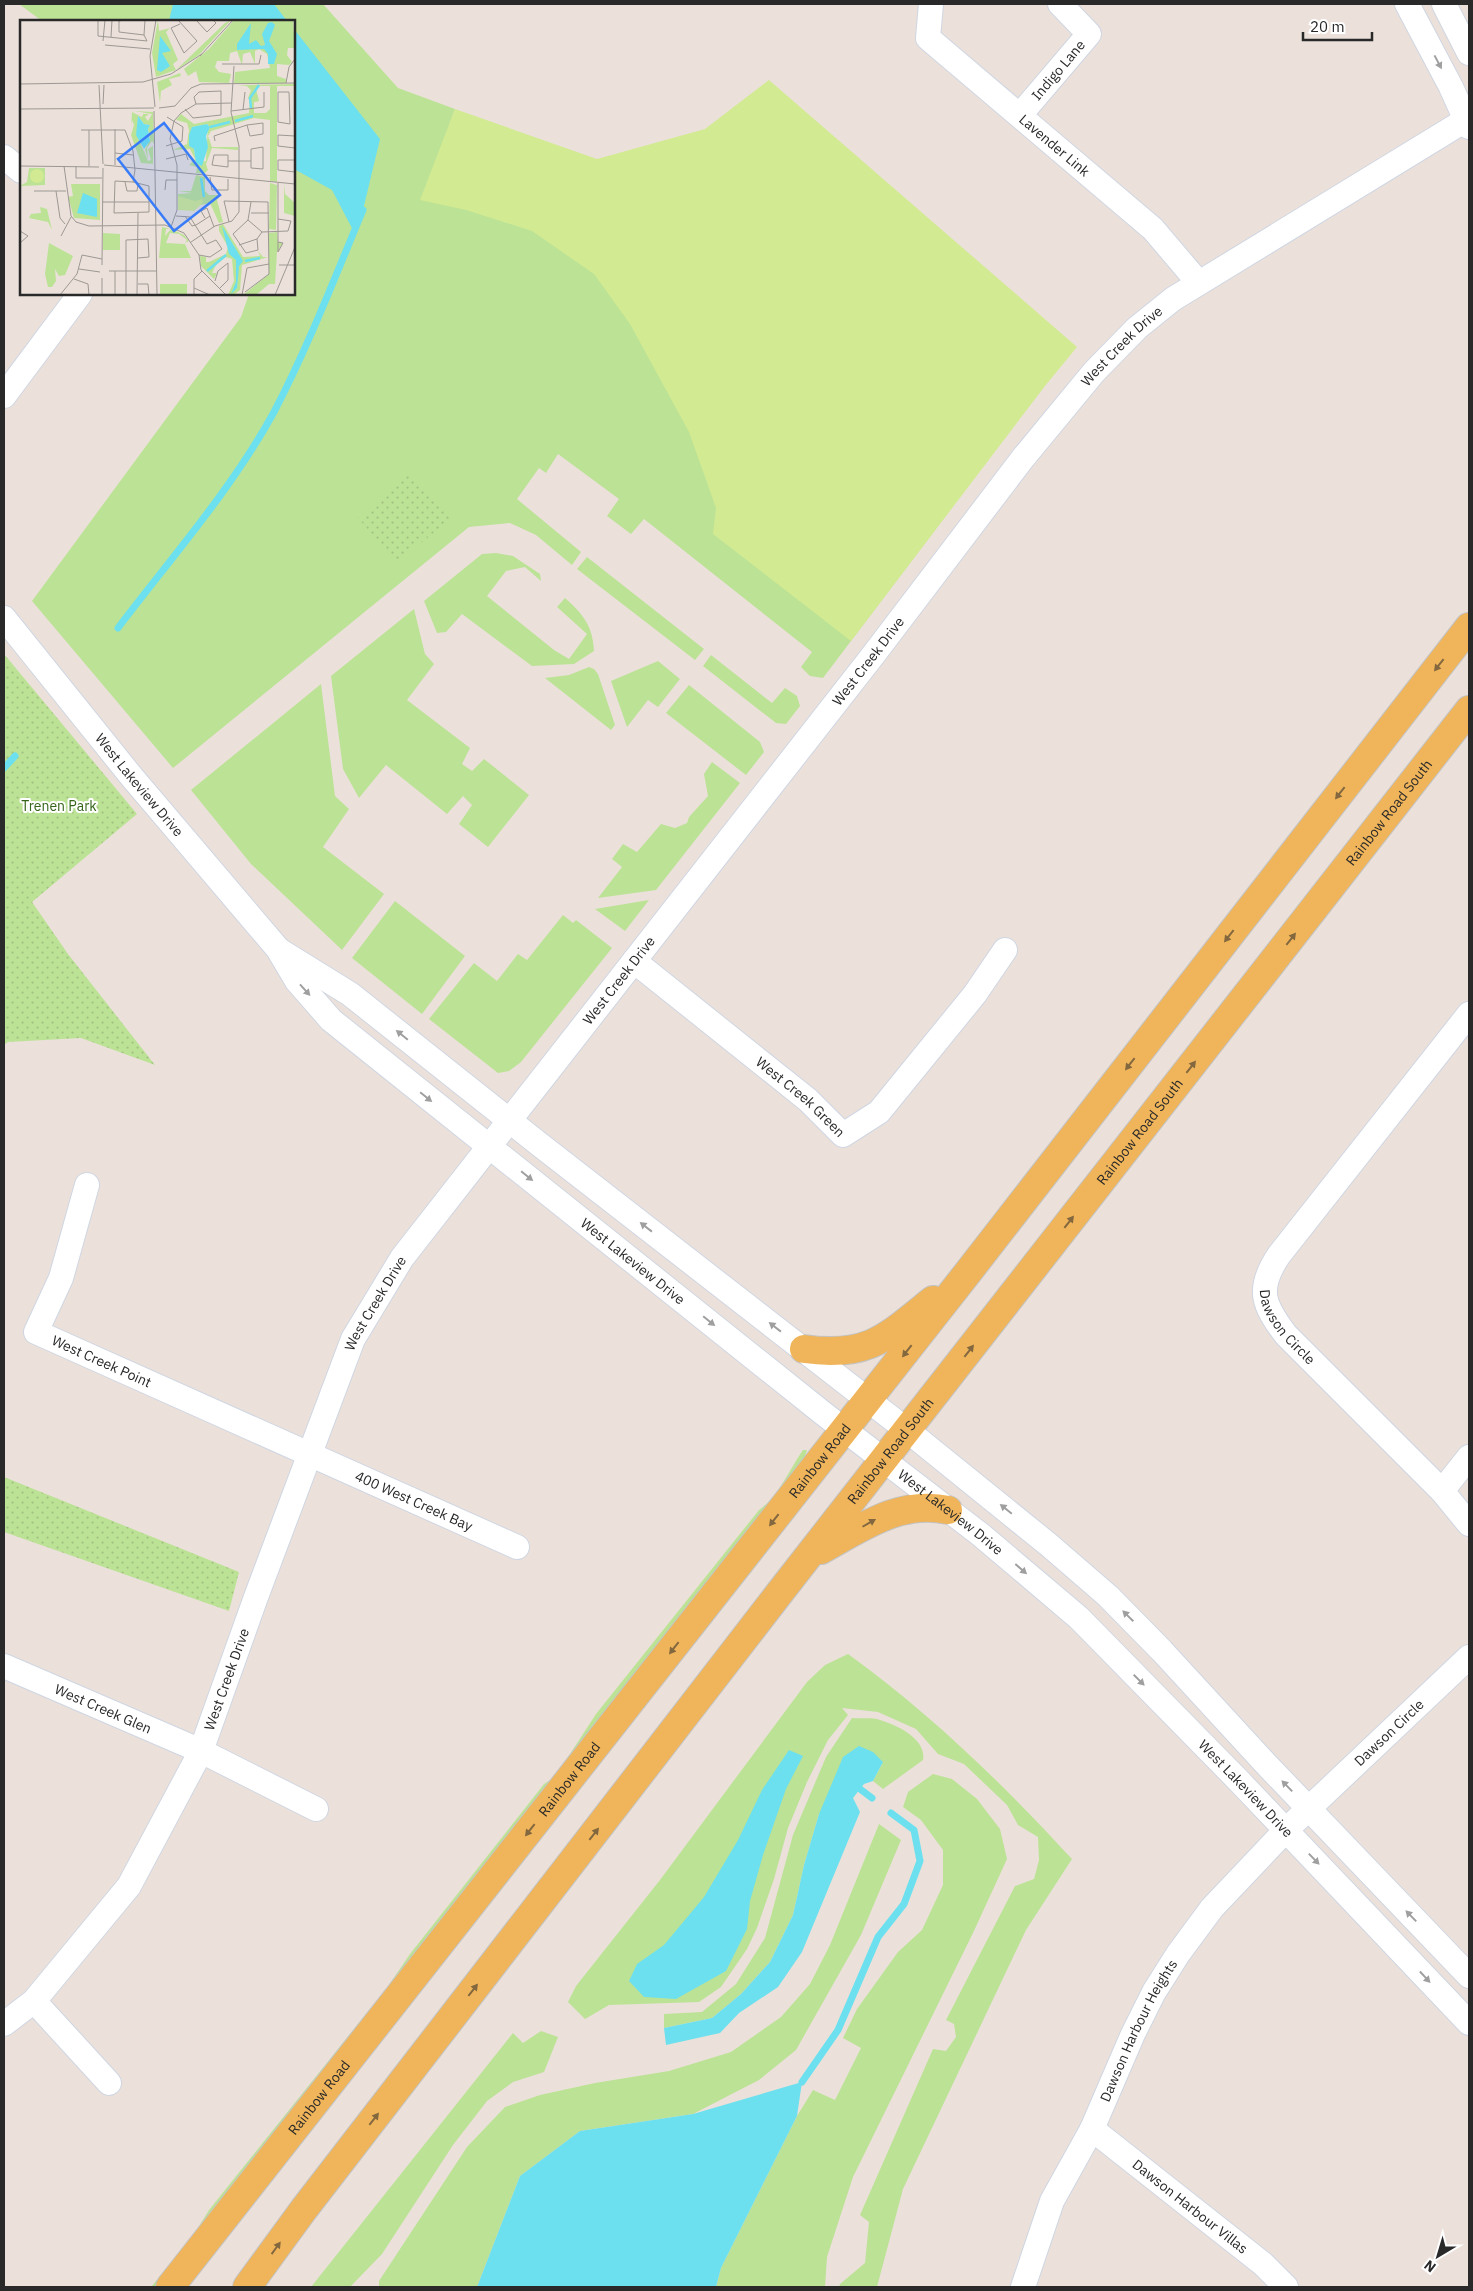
<svg xmlns="http://www.w3.org/2000/svg" width="1473" height="2291" viewBox="0 0 1473 2291" font-family="'IBM Plex Sans',sans-serif">
<style>
.grass{fill:#bce296}
.park{fill:url(#park-dots)}
.pitch{fill:#d2ea92}
.water{fill:#6ce0ee}
.lines{fill:none;stroke-linecap:round;stroke-linejoin:round}
.stream{stroke:#6ce0ee;stroke-width:7}
.minor-casing{stroke:#cfd6e2;stroke-width:26}
.major-casing{stroke:#c3c3c3;stroke-width:30}
.minor{stroke:#fff;stroke-width:24}
.major{stroke:#f0b55a;stroke-width:28}
.oneway{fill:#9f9f9f}
.oneway2{fill:#83683f}
.labels{text-anchor:middle;stroke-width:4;stroke-linejoin:round;paint-order:stroke}
.street-label{font-size:14px;fill:#292929;stroke:#fff}
.park-label{font-size:14px;fill:#356519;stroke:#fff}
.inset-river{fill:none;stroke:#6ce0ee;stroke-width:2.5}
.inset-road{fill:none;stroke:#9d9793;stroke-width:1}
.view{fill:#397cf9;fill-opacity:0.15;stroke:#397cf9;stroke-width:2.5}
.inset-edge{fill:none;stroke:#292929;stroke-width:2.5}
</style>
<defs>
<pattern id="park-dots" width="8" height="8" patternUnits="userSpaceOnUse" patternTransform="scale(1.25)"><rect width="8" height="8" fill="#bce296"/><path d="M2 2h.1M6 6h.1" fill="none" stroke="#a2c281" stroke-width="1.8" stroke-linecap="round"/></pattern>
</defs>
<rect width="100%" height="100%" fill="#ebe1da"/>
<path class="grass" d="M19 4H323L398 88 455 109 449 126 941 522 823 678 810 676 801 667 812 652 644 519 631 534 607 516 619 499 558 454 546 473 539 468 517 499 581 552 572 565 536 535 510 523 469 527 173 768 32 601 241 317 249 294H294V21H42Z
M496 553 513 556 540 574 541 581 525 567 506 571 487 596 554 650 569 659 587 634 557 607 565 598C583 614 593 626 594 651L574 664 532 666 462 614 446 632 437 633 424 601 482 554Z
M587 557 704 649 695 660 577 569Z
M414 609 425 654 434 664 407 700 470 748 462 764 472 771 484 759 529 795 488 847 459 824 472 805 463 796 447 814 386 765 359 798 343 769 331 676Z
M711 655 772 703 785 688 797 696 800 706 786 724 776 723 703 666Z
M658 661 680 679 658 707 648 700 627 727 611 681Z
M589 667 594 669 598 674 615 725 611 730 545 678 569 675Z
M321 684 335 796 349 809 323 847 384 894 342 950 251 864 191 790Z
M689 685 760 742 764 752 746 775 666 713Z
M712 762 740 783 656 890 598 898 622 867 612 859 623 844 637 852 661 824 675 828 687 823 689 817 708 796 704 774Z
M649 900 625 931 595 909Z
M395 901 465 956 422 1014 352 958Z
M563 915 573 923 576 920 612 948 521 1062 509 1071 498 1073 429 1019 474 963 497 981 518 954 527 960Z
M803 1450H807L804 1459 765 1513 158 2287H151L193 2236 209 2210 370 2009 376 2004 410 1954 544 1784 555 1777 596 1714 759 1510C779 1496 789 1470 803 1450Z
M848 1654C931 1714 1003 1784 1072 1859L1026 1930 903 2189 877 2287H839L840 2284 865 2263 869 2222 860 2215 933 2049 946 2051 956 2037 954 2024 946 2020 1015 1886 1034 1879 1039 1860 1038 1837 1018 1825 1007 1805 964 1764 938 1754 916 1729 878 1712 842 1708 848 1715 828 1740 807 1782 788 1828 774 1879 757 1928 747 1949 721 1987 699 2002 609 2005 585 2019 568 2002 576 1986 660 1880 807 1682 825 1665Z
M852 1718C861 1719 872 1717 880 1720 897 1725 927 1739 923 1760L883 1789 873 1781 883 1762 819 1814 804 1865 793 1915 770 1962 741 1994 712 2018 664 2028V2014L702 2012 736 1984 765 1938 793 1835 826 1757Z
M933 1774 952 1779 977 1799 1000 1829 1007 1859 973 1933 853 2177 827 2257 825 2287H716L721 2268 797 2116 813 2090 835 2100 861 2048 843 2038 857 2009 898 1952 922 1930 943 1885V1850L921 1820 903 1807 908 1792Z
M879 1824 901 1840 861 1935 796 2050 759 2080 693 2114 580 2131 520 2176 477 2287H379V2281L467 2147 505 2107 540 2095 595 2083 669 2071 731 2052 781 2017 810 1984 830 1945Z
M541 2031 558 2037 544 2072 513 2082 487 2101 453 2145 382 2254 350 2287H311L513 2033 523 2043Z"/>
<path class="park" d="M411 473 450 519 397 563 358 518Z
M4 654 137 814 32 902 68 954 155 1065 81 1038 8 1042 4 1045Z
M4 1477 239 1572 229 1611 4 1532Z"/>
<path class="pitch" d="M769 80 1077 347 1045 386 851 641 713 534 716 508 689 432 630 324 594 274 532 231 466 210 420 200 455 109 597 159 705 129Z"/>
<path class="water" d="M173 4H274L287 21H169Z
M294 29 380 139 363 210 354 232 332 190 294 169Z
M859 1746 873 1752 883 1762 873 1781 864 1784 853 1798 860 1812 802 1952 778 1987 739 2013 720 2033 666 2045 664 2028 712 2018 741 1994 770 1962 793 1915 804 1865 819 1814 843 1757Z
M789 1750 803 1756 786 1789 763 1855 750 1901 747 1929 726 1971 676 1999 644 1997 629 1981 637 1964 664 1945 704 1897 738 1840 762 1790Z
M802 2082 797 2116 721 2268 716 2287H477L520 2176 580 2131 693 2114Z"/>
<g class="lines">
<path class="stream" d="M118 628C171 558 232 489 274 412 308 347 335 277 363 210
M4 768 15 756
M860 1789 872 1798
M802 2082 838 2030 878 1937 904 1904 920 1861 914 1830 891 1813"/>
<defs>
<g id="minor">
<path id="s1" d="M931 4 928 38 1153 229 1198 282"/>
<path d="M1407 4 1451 87 1469 127"/>
<path d="M1444 4 1469 53"/>
<path id="s2" d="M1020 115 1089 34 1060 4"/>
<path d="M4 157 21 171"/>
<path d="M4 396 80 294"/>
<path id="s3" d="M4 618 131 776 278 949 297 981 331 1020 824 1414 981 1535 1079 1618 1240 1782 1469 2023"/>
<path d="M279 950 350 994 539 1144 908 1431 1049 1545 1108 1596 1162 1651 1265 1763 1469 1976"/>
<path id="s4" d="M634 961 808 1100 843 1135 879 1112 975 994 1005 950"/>
<path id="s5" d="M1469 1014 1279 1255C1256 1289 1263 1305 1286 1335L1442 1491 1469 1524"/>
<path id="s6" d="M87 1185 61 1278 36 1332 517 1547"/>
<path d="M1442 1491 1469 1457"/>
<path id="s7" d="M4 1666 201 1751 316 1809"/>
<path d="M34 2001 109 2083"/>
<path id="s8" d="M4 2024 34 2001 129 1886 201 1751 256 1597 353 1339 402 1258 874 654 1023 458 1094 372 1137 328 1173 299 1469 118"/>
<path id="s9" d="M1092 2129 1263 2264 1286 2287"/>
<path id="s10" d="M1023 2287 1052 2201 1092 2129 1133 2034 1154 1992 1178 1954 1212 1908 1286 1830 1469 1657"/>
</g>
<g id="major">
<path d="M804 1349C868 1358 886 1338 933 1300"/>
<path d="M821 1550C861 1528 901 1499 948 1510"/>
<path id="s11" d="M170 2287 969 1271 1469 627"/>
<path id="s12" d="M247 2287 304 2209 781 1591 1469 710"/>
</g>
</defs>
<use href="#minor" class="minor-casing"/>
<use href="#major" class="major-casing"/>
<use href="#minor" class="minor"/>
<use href="#major" class="major"/>
</g>
<defs><path id="oneway-solid" d="M-6-.8H1V-3.2L6.5 0L1 3.2V.8H-6Z" transform="scale(1.25)"/></defs>
<g class="oneway">
<use href="#oneway-solid" transform="translate(1438 62) rotate(62)"/>
<use href="#oneway-solid" transform="translate(305 990) rotate(48)"/>
<use href="#oneway-solid" transform="translate(402 1035) rotate(-141)"/>
<use href="#oneway-solid" transform="translate(426 1097) rotate(39)"/>
<use href="#oneway-solid" transform="translate(527 1176) rotate(39)"/>
<use href="#oneway-solid" transform="translate(646 1227) rotate(-142)"/>
<use href="#oneway-solid" transform="translate(709 1321) rotate(39)"/>
<use href="#oneway-solid" transform="translate(775 1327) rotate(-142)"/>
<use href="#oneway-solid" transform="translate(1006 1509) rotate(-141)"/>
<use href="#oneway-solid" transform="translate(1021 1569) rotate(41)"/>
<use href="#oneway-solid" transform="translate(1128 1616) rotate(-135)"/>
<use href="#oneway-solid" transform="translate(1139 1680) rotate(45)"/>
<use href="#oneway-solid" transform="translate(1287 1786) rotate(-134)"/>
<use href="#oneway-solid" transform="translate(1314 1859) rotate(46)"/>
<use href="#oneway-solid" transform="translate(1411 1916) rotate(-134)"/>
<use href="#oneway-solid" transform="translate(1425 1977) rotate(47)"/>
</g>
<g class="oneway2">
<use href="#oneway-solid" transform="translate(1439 665) rotate(128)"/>
<use href="#oneway-solid" transform="translate(1340 793) rotate(128)"/>
<use href="#oneway-solid" transform="translate(1229 936) rotate(128)"/>
<use href="#oneway-solid" transform="translate(1291 939) rotate(-52)"/>
<use href="#oneway-solid" transform="translate(1130 1064) rotate(128)"/>
<use href="#oneway-solid" transform="translate(1191 1067) rotate(-52)"/>
<use href="#oneway-solid" transform="translate(1069 1222) rotate(-52)"/>
<use href="#oneway-solid" transform="translate(907 1351) rotate(128)"/>
<use href="#oneway-solid" transform="translate(969 1351) rotate(-52)"/>
<use href="#oneway-solid" transform="translate(774 1520) rotate(128)"/>
<use href="#oneway-solid" transform="translate(869 1523) rotate(-30)"/>
<use href="#oneway-solid" transform="translate(674 1648) rotate(128)"/>
<use href="#oneway-solid" transform="translate(530 1830) rotate(128)"/>
<use href="#oneway-solid" transform="translate(594 1834) rotate(-52)"/>
<use href="#oneway-solid" transform="translate(473 1990) rotate(-52)"/>
<use href="#oneway-solid" transform="translate(374 2119) rotate(-52)"/>
<use href="#oneway-solid" transform="translate(276 2248) rotate(-54)"/>
</g>
<g class="labels">
<g class="street-label">
<text dy="5" stroke="none"><textPath href="#s2" startOffset="59">Indigo Lane</textPath></text>
<text dy="5" stroke="none"><textPath href="#s1" startOffset="200">Lavender Link</textPath></text>
<text dy="5" stroke="none"><textPath href="#s8" startOffset="2036">West Creek Drive</textPath></text>
<text dy="5" stroke="none"><textPath href="#s8" startOffset="1631">West Creek Drive</textPath></text>
<text dy="5" stroke="none"><textPath href="#s3" startOffset="215">West Lakeview Drive</textPath></text>
<text dy="5" stroke="none"><textPath href="#s12" startOffset="1865">Rainbow Road South</textPath></text>
<text dy="5" stroke="none"><textPath href="#s8" startOffset="1226">West Creek Drive</textPath></text>
<text dy="5" stroke="none"><textPath href="#s4" startOffset="215">West Creek Green</textPath></text>
<text dy="5" stroke="none"><textPath href="#s12" startOffset="1460">Rainbow Road South</textPath></text>
<text dy="5" stroke="none"><textPath href="#s3" startOffset="905">West Lakeview Drive</textPath></text>
<text dy="5" stroke="none"><textPath href="#s8" startOffset="821">West Creek Drive</textPath></text>
<text dy="5" stroke="none"><textPath href="#s5" startOffset="389">Dawson Circle</textPath></text>
<text dy="5" stroke="none"><textPath href="#s6" startOffset="228">West Creek Point</textPath></text>
<text dy="5" stroke="none"><textPath href="#s12" startOffset="1055">Rainbow Road South</textPath></text>
<text dy="5" stroke="none"><textPath href="#s11" startOffset="1051">Rainbow Road</textPath></text>
<text dy="5" stroke="none"><textPath href="#s6" startOffset="570">400 West Creek Bay</textPath></text>
<text dy="5" stroke="none"><textPath href="#s3" startOffset="1310">West Lakeview Drive</textPath></text>
<text dy="5" stroke="none"><textPath href="#s8" startOffset="416">West Creek Drive</textPath></text>
<text dy="5" stroke="none"><textPath href="#s7" startOffset="108">West Creek Glen</textPath></text>
<text dy="5" stroke="none"><textPath href="#s10" startOffset="675">Dawson Circle</textPath></text>
<text dy="5" stroke="none"><textPath href="#s11" startOffset="646">Rainbow Road</textPath></text>
<text dy="5" stroke="none"><textPath href="#s3" startOffset="1715">West Lakeview Drive</textPath></text>
<text dy="5" stroke="none"><textPath href="#s10" startOffset="282">Dawson Harbour Heights</textPath></text>
<text dy="5" stroke="none"><textPath href="#s11" startOffset="241">Rainbow Road</textPath></text>
<text dy="5" stroke="none"><textPath href="#s9" startOffset="125">Dawson Harbour Villas</textPath></text>
</g>
<g class="park-label">
<text x="59" y="811">Trenen Park</text>
</g>
</g>
<g transform="translate(20 20)">
<rect width="275" height="275" fill="#ebe1da"/>
<path d="M211 0 179 35 156 50 205 3ZM214 0H273L275 28H268L267 35 272 42 269 45 257 44V56L266 59V63H214L215 52 250 48 247 34 239 29 235 31V44L230 32 223 34 222 45 217 31 210 33 209 41H197L195 47 199 52 211 54 209 63 179 62 176 51 168 56 164 49 189 29ZM160 53 161 56 149 59 152 65 141 71 140 83 137 62ZM275 64V66H257V162L250 161V66H240L236 70 239 81 234 82V87L228 78 231 70 227 66 218 65ZM114 91 133 92 134 124 132 121 127 128 128 139 125 130 130 119 128 109 130 105 124 104 118 96 117 115 128 141 131 140 128 129 133 126V144L121 143 111 115 114 105 112 100 111 106 112 92 122 97 123 94H129L125 97 128 101 132 94ZM9 148H25V165L0 166 7 162ZM176 155 185 157V171L189 175H200L197 180 203 202 199 203 190 183 158 190V174L172 173 158 171H171ZM250 163 257 165 256 210 249 209ZM264 164 265 174 275 183V196L264 193ZM142 207 150 209H146L145 216 151 209 164 215 169 221 165 223 161 222 165 223 167 220 159 214 150 213 146 223 165 224 171 238H139ZM257 212 258 222 263 223 257 232 255 264H249L236 275H223L249 254V213ZM83 213 100 214V230H83ZM140 264H167V275H140Z" fill="#bce296"/>
<path d="M20 187 27 189 32 210 28 202 9 198 11 194 21 193ZM29 223 53 236 45 255 39 256 35 249 36 261 32 267H28L25 254Z" fill="#bce296"/>
<path d="M138 0 139 11 150 8 146 12 158 40 153 44 156 50 136 57 132 33ZM227 66H240L236 70 239 81 234 82V93H246L250 89V100L234 98 191 111 188 116 192 127H218V130L192 128 186 144 188 150 184 154 176 153 177 147 169 145 175 139 170 129 153 130 167 124 169 110 167 103 156 100 161 94 174 104 229 93 231 70ZM188 104 186 141 176 143 174 129 169 125 172 107ZM51 164H80V200L54 198 48 177 53 176ZM203 204 223 237 240 236 238 231 243 237H248L222 245 220 270 213 275H208L214 261 212 239 206 237 196 245 192 253H197L194 259 181 246 180 236 186 237V242H189L206 234 208 227 199 211V206Z" fill="#bce296" fill-rule="evenodd"/>
<path d="M10 156a7 7 0 1 1 14 0a7 7 0 1 1-14 0ZM158 176 175 181 182 179 183 183 174 191 158 190Z" fill="#d2ea92"/>
<path d="M252 2 255 5 249 21 257 34 254 44H248V34L244 29 217 30V24L231 3 229 24 236 20 241 26 245 25 242 14 248 3ZM140 16 151 31 142 33 150 46 141 52 137 50ZM118 96 124 104 130 105 128 109 130 121 124 129 116 115ZM187 104 190 107 186 116 188 127 182 146 176 143 174 129 169 126V115L172 107ZM63 173 77 179V197L57 193ZM202 206 223 241 219 246 217 268 211 274 216 262V240L209 234Z" fill="#6ce0ee"/>
<path class="inset-river" d="M231 88 230 78 239 65M215 101 233 96M190 107 210 102M181 158 184 177M225 241 240 238M187 251 206 235"/>
<path class="inset-road" d="M78 0V16L127 21 124 15M104 0 99 1V12L124 15 125 0M158 0 177 21 164 33 151 8 160 4M176 0 187 12 196 3 193 0M91 17 92 0M83 21 85 0M85 25 130 29M180 36 213 0M202 44H239L241 35M266 63 269 47 275 39M0 64 123 62 151 54 182 34M79 65 83 144M258 72H269L270 104 258 102ZM83 84 84 65M135 87 130 36 136 0M139 88 155 86 171 68 181 64 275 63M0 89 134 88M165 89 173 98 201 95V71L179 72 174 77 176 84M223 90 225 72M134 91 137 275M211 91 244 87V72M95 109V145M61 110H105L113 131 115 150 113 162 95 161 94 193 129 192V166L113 162M69 110V146M275 116 258 115V126L275 128M195 121 194 116 227 105 230 116 243 114V103L227 105M146 126 162 121 163 107 147 97M243 127V149L231 148V129ZM95 133 113 135M194 135H208V147L192 145ZM146 139 166 134 168 140M275 140H258V150L275 152M208 141H231M84 145 275 164M0 146 79 147M44 146 51 196 56 202 69 206 145 205 164 213 179 235 181 250 206 275M56 146V158H82M190 157 192 170H208V159M105 162 107 171H117L118 164M258 163V232M145 170 146 160H157M14 171H46M36 171 40 198 45 204M82 182H129M231 182 228 200 213 214 226 233 238 230 237 219 242 212 268 211 271 201 258 199M231 193H249M156 196 170 197 187 224 196 220 202 229 190 237 179 235M165 196 172 206 176 205M185 198 181 191 187 188 194 207M228 200 242 212M209 202 204 181 248 182 249 254 225 272M176 205 190 196M151 207 157 190V145L150 119 154 101 161 93 176 84 211 83M0 211 8 216 0 223M41 216 51 197M171 222 195 206 212 201 219 192V126L211 92 214 46M219 225 237 219M258 232 263 223 258 222M82 245 83 148M259 245H275M59 249 80 252M89 251H137M82 258V275M54 259 68 264 69 275M195 261 198 251 208 243V260L200 268M118 264H128L129 275M174 268 190 275M40 275 57 254 62 235 82 239M95 275V251M106 275V220L128 219 129 237 118 238M117 275 118 193M174 275V259L182 251M222 275 227 248 249 244M255 275 275 227"/>
<path class="view" d="M144 103 200 175 154 211 98 139Z"/>
<rect width="275" height="275" class="inset-edge"/>
</g>
<rect width="1473" height="2291" fill="none" stroke="#292929" stroke-width="10"/>
<g transform="translate(1438 2256) rotate(218)" stroke="#ffffff" stroke-width="4" paint-order="stroke">
<path d="M0-4L9 19L0 12L-9 19Z" fill="#292929"/>
<text y="-8" font-size="14" font-weight="bold" text-anchor="middle" fill="#292929">N</text>
</g>
<path d="M1303 32v8h69v-8" fill="none" stroke="#292929" stroke-width="2.5"/>
<text x="1310" y="32" font-size="15" fill="#292929" stroke="#ffffff" stroke-width="4" paint-order="stroke">20 m</text>
</svg>
